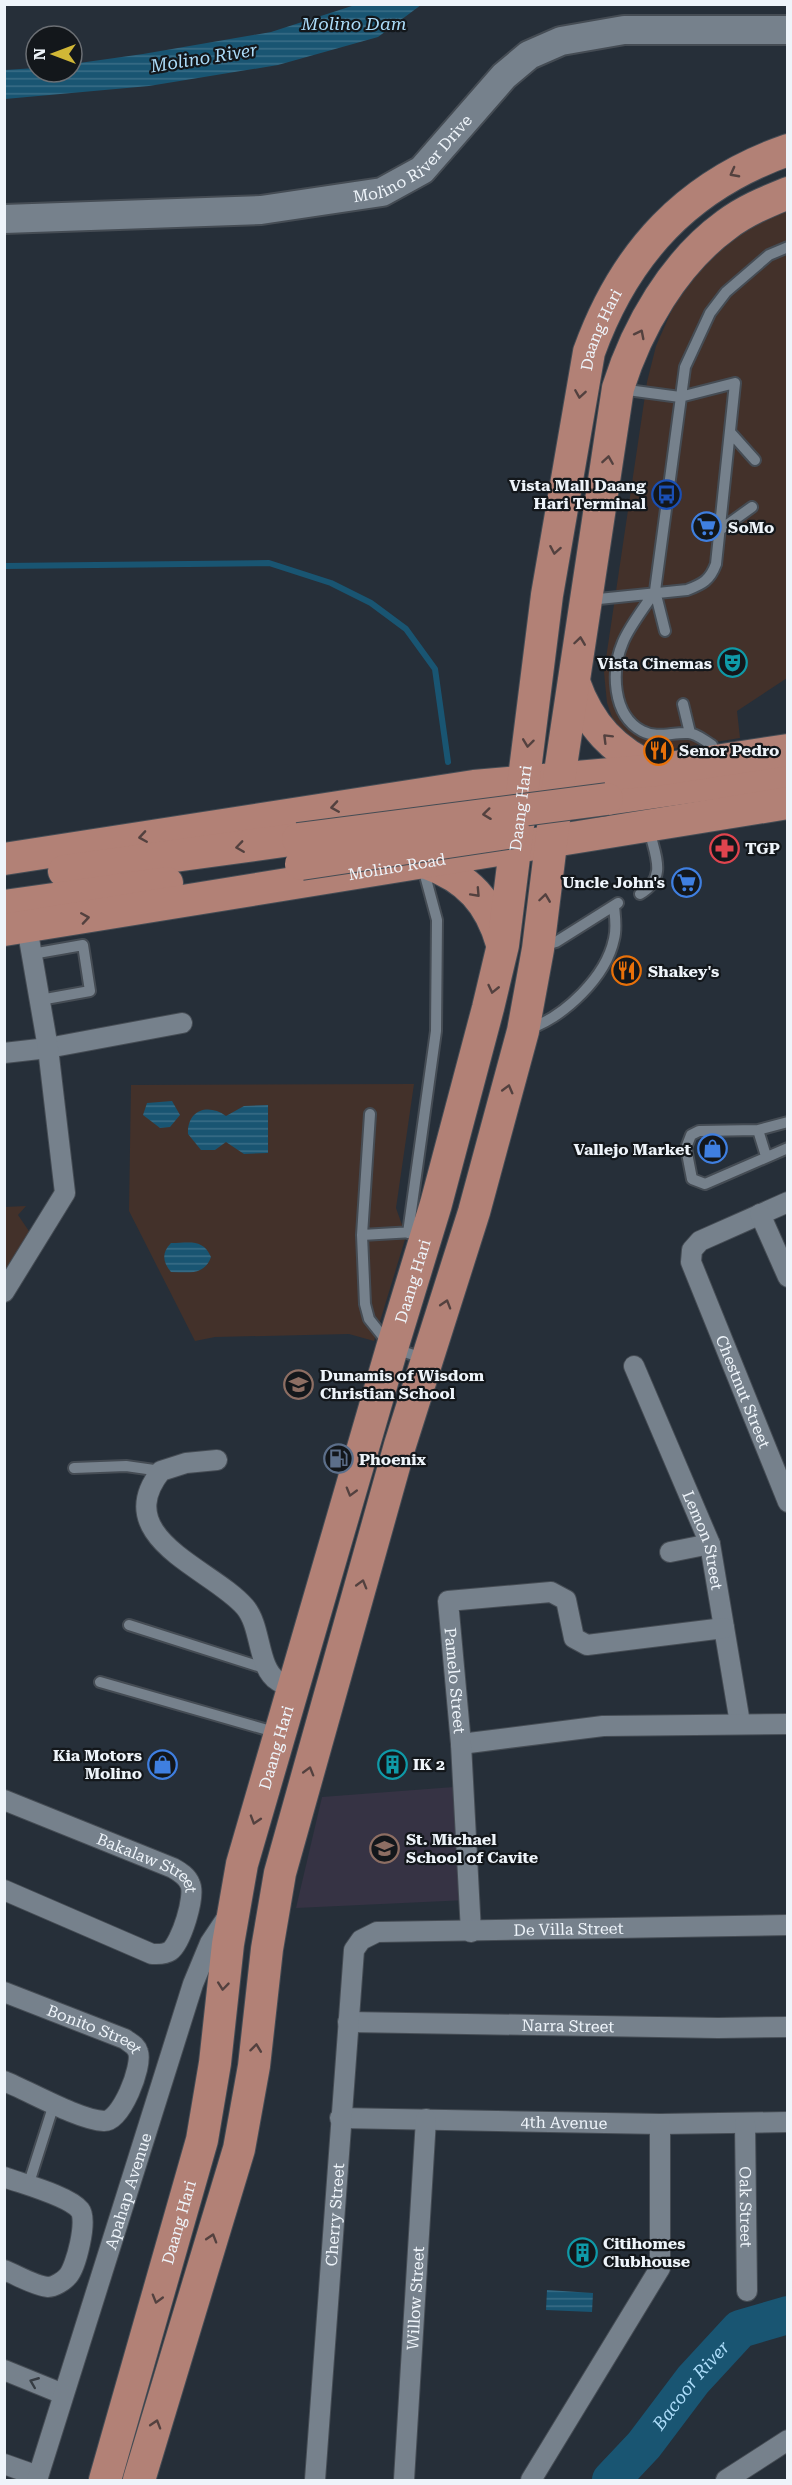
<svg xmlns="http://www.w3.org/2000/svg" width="792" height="2485" viewBox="0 0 792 2485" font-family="'Roboto Serif',serif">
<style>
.commercial{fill:#43312a}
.education{fill:#363344}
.water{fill:url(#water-rules)}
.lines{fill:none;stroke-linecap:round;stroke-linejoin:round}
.stream{stroke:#195572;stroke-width:6}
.river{stroke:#195572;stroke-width:38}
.lane-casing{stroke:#454c54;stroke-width:14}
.street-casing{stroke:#454c54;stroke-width:22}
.secondary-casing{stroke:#454c54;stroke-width:32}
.primary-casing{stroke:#454c54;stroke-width:34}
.lane{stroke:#76818c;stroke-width:10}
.street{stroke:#76818c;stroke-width:20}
.secondary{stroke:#76818c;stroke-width:28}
.primary{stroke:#b28176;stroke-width:32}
.primary-bridge-casing{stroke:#454c54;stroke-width:34;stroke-linecap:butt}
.primary-bridge{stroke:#b28176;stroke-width:32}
.oneway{stroke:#53413f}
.oneway2{stroke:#363c43}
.labels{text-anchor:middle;stroke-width:4.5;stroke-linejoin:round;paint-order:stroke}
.street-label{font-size:16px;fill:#eef4fa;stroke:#13171b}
.poi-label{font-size:16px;font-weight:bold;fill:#eef4fa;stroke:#13171b;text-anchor:start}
.water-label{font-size:18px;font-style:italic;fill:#acdcf9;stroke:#13171b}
</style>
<defs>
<pattern id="water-rules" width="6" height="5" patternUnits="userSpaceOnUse" patternTransform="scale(1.5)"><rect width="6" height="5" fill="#195572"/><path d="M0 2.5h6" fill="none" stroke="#3b6e87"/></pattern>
</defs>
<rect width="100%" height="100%" fill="#262f39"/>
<path class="commercial" d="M787 208V678L737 711 740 738 647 753 616 728 607 703 604 672 647 382 656 346 674 305 707 261 754 223Z
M414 1084 396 1208 406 1236 374 1341 349 1334 215 1337 195 1341 129 1211 131 1085Z
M26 1206 18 1215 33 1237 5 1278V1207Z"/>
<path class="education" d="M454 1787 467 1900 296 1908 322 1797Z"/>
<path class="water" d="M355 5H421L378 37 278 65 149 86 5 99V70L36 68V72H72V64L143 54 271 32Z
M172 1101 180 1115 170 1127 160 1128 143 1115 147 1103Z
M268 1105V1153L244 1154 226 1142 215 1150H201L188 1134C187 1110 208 1103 226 1116L244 1106Z
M171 1243C189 1243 203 1238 211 1257 204 1276 189 1272 171 1272 163 1263 161 1253 171 1243Z
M547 2290 593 2293 592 2312 546 2310Z"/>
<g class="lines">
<path class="stream" d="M4 566 269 563 331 583 371 603 406 629 435 669 448 762"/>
<path class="river" id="s1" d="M611 2480 644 2445 693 2380 740 2329 788 2315"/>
<defs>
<path id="lane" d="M730 432 755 460
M720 530 752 507
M655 591C645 607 630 625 623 642 611 670 612 715 642 731 657 739 672 732 688 733 696 733 705 741 712 745L715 757
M589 600 687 590C703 584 710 580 716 564L735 383 680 397 620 389
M665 631 655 591 685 367 710 313 726 292 769 255 788 247
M683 704 690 733
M640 894C668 877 655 856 649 829
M542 946 556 942 618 903
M32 954 83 945 90 991 40 1000
M529 1029C565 1016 606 977 614 939 617 928 615 917 614 906
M370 1114 362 1235 365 1304 369 1319 392 1348 426 1359
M788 1122 758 1130 699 1131 691 1135 686 1148 692 1179 705 1184 788 1148
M758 1130 766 1156
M408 1233 436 1031 437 920 423 868
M362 1235 413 1232
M74 1468 126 1466 161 1471
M129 1625 267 1669
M100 1682 278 1733
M28 2186 54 2104"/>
<g id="street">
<path d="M4 1053 48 1048 182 1023"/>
<path id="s2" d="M788 1202 700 1241 692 1250 691 1262 788 1502"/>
<path d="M760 1214 788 1277"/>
<path d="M4 1292 65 1193 48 1048 27 927"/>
<path id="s3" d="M634 1366 710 1544 740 1723"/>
<path d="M217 1460 186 1463 161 1471C108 1538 213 1569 245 1607 262 1627 257 1668 278 1681 282 1684 290 1685 295 1687"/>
<path d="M670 1552 710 1544"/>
<path id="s4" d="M724 1628 587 1645 574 1638 566 1600 551 1592 448 1601 461 1744 603 1726 788 1724"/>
<path d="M461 1744 471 1932"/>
<path id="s5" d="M4 1800 173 1868C180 1872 187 1876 190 1884 196 1896 181 1943 170 1951 164 1955 158 1954 152 1954L4 1890"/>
<path id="s6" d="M4 1992 125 2039C130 2043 136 2045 138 2052 143 2066 121 2122 104 2121 79 2120 29 2091 4 2081"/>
<path id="s7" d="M348 2022 718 2028 788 2027"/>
<path id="s8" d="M340 2118 660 2124 788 2122"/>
<path id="s9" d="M745 2123 747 2291"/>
<path d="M4 2177C23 2184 69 2196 80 2210 88 2220 76 2267 68 2276 64 2281 54 2287 48 2287 35 2286 17 2275 4 2270"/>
<path d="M4 2370 63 2394"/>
<path d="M4 2464 38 2476"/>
<path id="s10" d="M37 2480 193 1984 210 1943 228 1916"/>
<path id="s11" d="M315 2480 354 1950 361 1940 377 1932 788 1925"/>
<path id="s12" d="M404 2480 426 2119"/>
<path d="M531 2480 660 2268V2124"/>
<path d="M726 2480 788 2440"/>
</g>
<g id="secondary">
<path id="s13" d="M4 219 261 210 382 192 422 170 504 76 529 55 561 41 624 30H788"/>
</g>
<g id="primary">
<path d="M574 682C589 725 614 752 656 770"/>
<path d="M607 799 788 773"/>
<path d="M4 859 474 786 656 770 788 750"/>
<path d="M427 863C468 878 490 902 502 944"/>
<path d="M64 871 298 839"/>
<path d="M4 906 167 883"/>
<path id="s14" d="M4 930 788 803"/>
<path id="s15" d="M105 2480 202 2140 215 2063 228 1944 242 1864 392 1348 436 1204 488 1008 503 945 547 595 589 352C625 252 688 185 788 150"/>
<path d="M139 2480 239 2149 254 2066 267 1949 280 1873 400 1445 474 1212 523 1031 538 949 559 779 618 388C637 327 674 263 726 225 744 211 766 202 788 193"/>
</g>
</defs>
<use href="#lane" class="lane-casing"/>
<use href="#street" class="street-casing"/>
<use href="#secondary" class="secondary-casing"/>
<use href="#primary" class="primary-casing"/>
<use href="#lane" class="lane"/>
<use href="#street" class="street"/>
<use href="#secondary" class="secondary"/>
<use href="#primary" class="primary"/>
<defs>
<path id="primary-bridge" d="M298 839 607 799
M301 864 514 832"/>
</defs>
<use href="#primary-bridge" class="primary-bridge-casing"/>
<use href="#primary-bridge" class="primary-bridge"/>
</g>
<defs><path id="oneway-chevron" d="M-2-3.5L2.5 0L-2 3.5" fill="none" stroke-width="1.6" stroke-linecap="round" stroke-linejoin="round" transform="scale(1.5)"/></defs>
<g class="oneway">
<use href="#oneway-chevron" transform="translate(734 173) rotate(152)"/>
<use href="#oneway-chevron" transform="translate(640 334) rotate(-63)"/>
<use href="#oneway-chevron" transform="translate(580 394) rotate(99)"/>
<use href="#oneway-chevron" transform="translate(608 460) rotate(-81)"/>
<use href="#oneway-chevron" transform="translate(555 550) rotate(100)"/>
<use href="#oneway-chevron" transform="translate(580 641) rotate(-82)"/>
<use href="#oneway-chevron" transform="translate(607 738) rotate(-135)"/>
<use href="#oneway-chevron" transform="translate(528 743) rotate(97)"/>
<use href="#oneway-chevron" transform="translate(335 807) rotate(171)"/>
<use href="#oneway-chevron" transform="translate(487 814) rotate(173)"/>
<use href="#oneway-chevron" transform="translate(143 837) rotate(171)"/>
<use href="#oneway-chevron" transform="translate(240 847) rotate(172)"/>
<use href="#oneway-chevron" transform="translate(476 893) rotate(47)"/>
<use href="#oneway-chevron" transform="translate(545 898) rotate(-82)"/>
<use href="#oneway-chevron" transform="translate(85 918) rotate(-9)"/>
<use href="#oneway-chevron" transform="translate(493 989) rotate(103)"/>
<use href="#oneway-chevron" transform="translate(508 1089) rotate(-75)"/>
<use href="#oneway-chevron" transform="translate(446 1304) rotate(-73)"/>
<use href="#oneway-chevron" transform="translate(351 1492) rotate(106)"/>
<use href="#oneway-chevron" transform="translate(362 1584) rotate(-74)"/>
<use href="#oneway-chevron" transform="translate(309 1771) rotate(-74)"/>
<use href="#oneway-chevron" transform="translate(255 1820) rotate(107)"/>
<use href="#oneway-chevron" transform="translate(223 1986) rotate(96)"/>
<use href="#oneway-chevron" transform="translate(256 2048) rotate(-83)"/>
<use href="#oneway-chevron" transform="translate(212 2238) rotate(-73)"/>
<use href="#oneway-chevron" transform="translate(157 2299) rotate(106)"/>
<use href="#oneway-chevron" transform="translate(156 2424) rotate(-73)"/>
</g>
<use class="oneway2" href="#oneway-chevron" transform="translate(34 2382) rotate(-158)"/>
<defs>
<symbol id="bus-ring" viewBox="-11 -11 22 22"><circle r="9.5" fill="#13171b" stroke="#1a4fb4" stroke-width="1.5"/><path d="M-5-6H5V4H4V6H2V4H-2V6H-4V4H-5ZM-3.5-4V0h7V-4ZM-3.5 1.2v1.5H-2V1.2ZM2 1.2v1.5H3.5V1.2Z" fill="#1a4fb4"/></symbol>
<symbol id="supermarket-ring" viewBox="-11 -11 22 22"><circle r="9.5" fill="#13171b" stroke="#3f7fe0" stroke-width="1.5"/><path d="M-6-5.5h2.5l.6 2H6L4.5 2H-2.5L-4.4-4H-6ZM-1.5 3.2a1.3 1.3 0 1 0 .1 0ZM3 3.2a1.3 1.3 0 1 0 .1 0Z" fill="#3f7fe0"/></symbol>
<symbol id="theatre-ring" viewBox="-11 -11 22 22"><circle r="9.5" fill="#13171b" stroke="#0f9aa8" stroke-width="1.5"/><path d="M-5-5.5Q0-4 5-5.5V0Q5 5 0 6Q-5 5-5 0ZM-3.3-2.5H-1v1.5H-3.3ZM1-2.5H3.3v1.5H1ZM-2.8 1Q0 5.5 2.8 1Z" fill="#0f9aa8"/></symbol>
<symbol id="restaurant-ring" viewBox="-11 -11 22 22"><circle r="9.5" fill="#13171b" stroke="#e8710a" stroke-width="1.5"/><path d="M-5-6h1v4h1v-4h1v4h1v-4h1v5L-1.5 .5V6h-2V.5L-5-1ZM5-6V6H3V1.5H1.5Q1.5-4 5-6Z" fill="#e8710a"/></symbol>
<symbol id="pharmacy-ring" viewBox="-11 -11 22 22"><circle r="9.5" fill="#13171b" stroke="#e0444e" stroke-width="1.5"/><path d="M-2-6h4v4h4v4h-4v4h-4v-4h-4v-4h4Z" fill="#e0444e"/></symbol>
<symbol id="shop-ring" viewBox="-11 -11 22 22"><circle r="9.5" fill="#13171b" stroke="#3f7fe0" stroke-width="1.5"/><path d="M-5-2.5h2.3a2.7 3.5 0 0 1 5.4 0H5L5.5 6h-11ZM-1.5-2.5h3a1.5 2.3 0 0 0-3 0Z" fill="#3f7fe0"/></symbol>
<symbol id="school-ring" viewBox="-11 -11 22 22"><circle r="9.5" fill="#13171b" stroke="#8d6e63" stroke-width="1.5"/><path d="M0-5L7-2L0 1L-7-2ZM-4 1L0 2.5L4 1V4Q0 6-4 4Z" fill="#8d6e63"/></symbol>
<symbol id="fuel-ring" viewBox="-11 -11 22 22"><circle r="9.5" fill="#13171b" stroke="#5c6f8a" stroke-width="1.5"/><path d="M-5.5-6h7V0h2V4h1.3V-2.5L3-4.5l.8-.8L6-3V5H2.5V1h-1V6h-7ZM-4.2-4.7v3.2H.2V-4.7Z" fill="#5c6f8a"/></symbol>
<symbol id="building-ring" viewBox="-11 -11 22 22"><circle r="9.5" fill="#13171b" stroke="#0f9aa8" stroke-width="1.5"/><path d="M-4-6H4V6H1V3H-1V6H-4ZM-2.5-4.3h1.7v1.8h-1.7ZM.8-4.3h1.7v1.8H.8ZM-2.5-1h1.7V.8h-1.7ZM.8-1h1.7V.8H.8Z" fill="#0f9aa8"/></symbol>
</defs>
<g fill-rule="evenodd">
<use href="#bus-ring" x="650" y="478" width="33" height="33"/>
<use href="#supermarket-ring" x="690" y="510" width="33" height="33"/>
<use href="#theatre-ring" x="716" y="646" width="33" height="33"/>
<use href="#restaurant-ring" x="642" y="734" width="33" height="33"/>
<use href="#pharmacy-ring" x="708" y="832" width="33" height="33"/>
<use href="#supermarket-ring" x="670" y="866" width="33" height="33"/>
<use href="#restaurant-ring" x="610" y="954" width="33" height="33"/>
<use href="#shop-ring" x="696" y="1132" width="33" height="33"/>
<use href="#school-ring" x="282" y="1368" width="33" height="33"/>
<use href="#fuel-ring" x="322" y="1442" width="33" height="33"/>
<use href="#shop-ring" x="146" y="1748" width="33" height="33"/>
<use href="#building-ring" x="376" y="1748" width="33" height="33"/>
<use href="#school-ring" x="368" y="1832" width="33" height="33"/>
<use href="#building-ring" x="566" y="2236" width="33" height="33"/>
</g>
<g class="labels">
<g class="street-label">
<text dy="6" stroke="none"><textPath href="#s13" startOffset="423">Molino River Drive</textPath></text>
<text dy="6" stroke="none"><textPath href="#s15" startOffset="2212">Daang Hari</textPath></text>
<text dy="6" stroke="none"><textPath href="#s15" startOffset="1726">Daang Hari</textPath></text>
<text dy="6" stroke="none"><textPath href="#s14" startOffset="398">Molino Road</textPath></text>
<text dy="6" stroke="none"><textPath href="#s15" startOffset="1240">Daang Hari</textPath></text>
<text dy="6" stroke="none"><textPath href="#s2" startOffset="260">Chestnut Street</textPath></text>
<text dy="6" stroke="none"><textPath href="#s3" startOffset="188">Lemon Street</textPath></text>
<text dy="6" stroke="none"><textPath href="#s4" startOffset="392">Pamelo Street</textPath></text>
<text dy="6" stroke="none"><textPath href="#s15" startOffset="754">Daang Hari</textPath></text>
<text dy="6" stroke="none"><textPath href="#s5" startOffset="158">Bakalaw Street</textPath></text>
<text dy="6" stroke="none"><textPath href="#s11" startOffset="753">De Villa Street</textPath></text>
<text dy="6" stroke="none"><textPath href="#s7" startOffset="220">Narra Street</textPath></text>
<text dy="6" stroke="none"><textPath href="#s6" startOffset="98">Bonito Street</textPath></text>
<text dy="6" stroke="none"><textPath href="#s8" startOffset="224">4th Avenue</textPath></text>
<text dy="6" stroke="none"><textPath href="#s10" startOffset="303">Apahap Avenue</textPath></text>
<text dy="6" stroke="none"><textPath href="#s9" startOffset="84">Oak Street</textPath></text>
<text dy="6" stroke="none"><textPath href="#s11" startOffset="266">Cherry Street</textPath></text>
<text dy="6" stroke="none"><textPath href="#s15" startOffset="268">Daang Hari</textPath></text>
<text dy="6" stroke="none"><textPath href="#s12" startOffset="182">Willow Street</textPath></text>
</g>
<g class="poi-label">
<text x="646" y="491" text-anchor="end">Vista Mall Daang<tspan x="646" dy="18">Hari Terminal</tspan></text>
<text x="728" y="533">SoMo</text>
<text x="712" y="669" text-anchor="end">Vista Cinemas</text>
<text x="679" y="756">Senor Pedro</text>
<text x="745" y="854">TGP</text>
<text x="665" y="888" text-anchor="end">Uncle John's</text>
<text x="648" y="977">Shakey's</text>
<text x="691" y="1155" text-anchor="end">Vallejo Market</text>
<text x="320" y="1381">Dunamis of Wisdom<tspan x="320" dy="18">Christian School</tspan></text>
<text x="359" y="1465">Phoenix</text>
<text x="142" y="1761" text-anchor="end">Kia Motors<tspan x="142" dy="18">Molino</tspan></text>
<text x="413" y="1770">IK 2</text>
<text x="406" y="1845">St. Michael<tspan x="406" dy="18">School of Cavite</tspan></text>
<text x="603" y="2249">Citihomes<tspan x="603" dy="18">Clubhouse</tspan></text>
</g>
<g class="water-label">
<text x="354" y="30">Molino Dam</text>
<text transform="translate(204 58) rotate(-9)" y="6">Molino River</text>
<text dy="6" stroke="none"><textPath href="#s1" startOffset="124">Bacoor River</textPath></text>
</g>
</g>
<rect width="792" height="2485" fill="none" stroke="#eef4fa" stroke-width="12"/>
<g transform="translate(54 54) rotate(270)"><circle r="28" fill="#13171b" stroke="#6b6f74" stroke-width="1.5"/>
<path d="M0-4.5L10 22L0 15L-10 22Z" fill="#d1b736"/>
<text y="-9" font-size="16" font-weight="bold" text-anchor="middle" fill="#eef4fa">N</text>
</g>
</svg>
